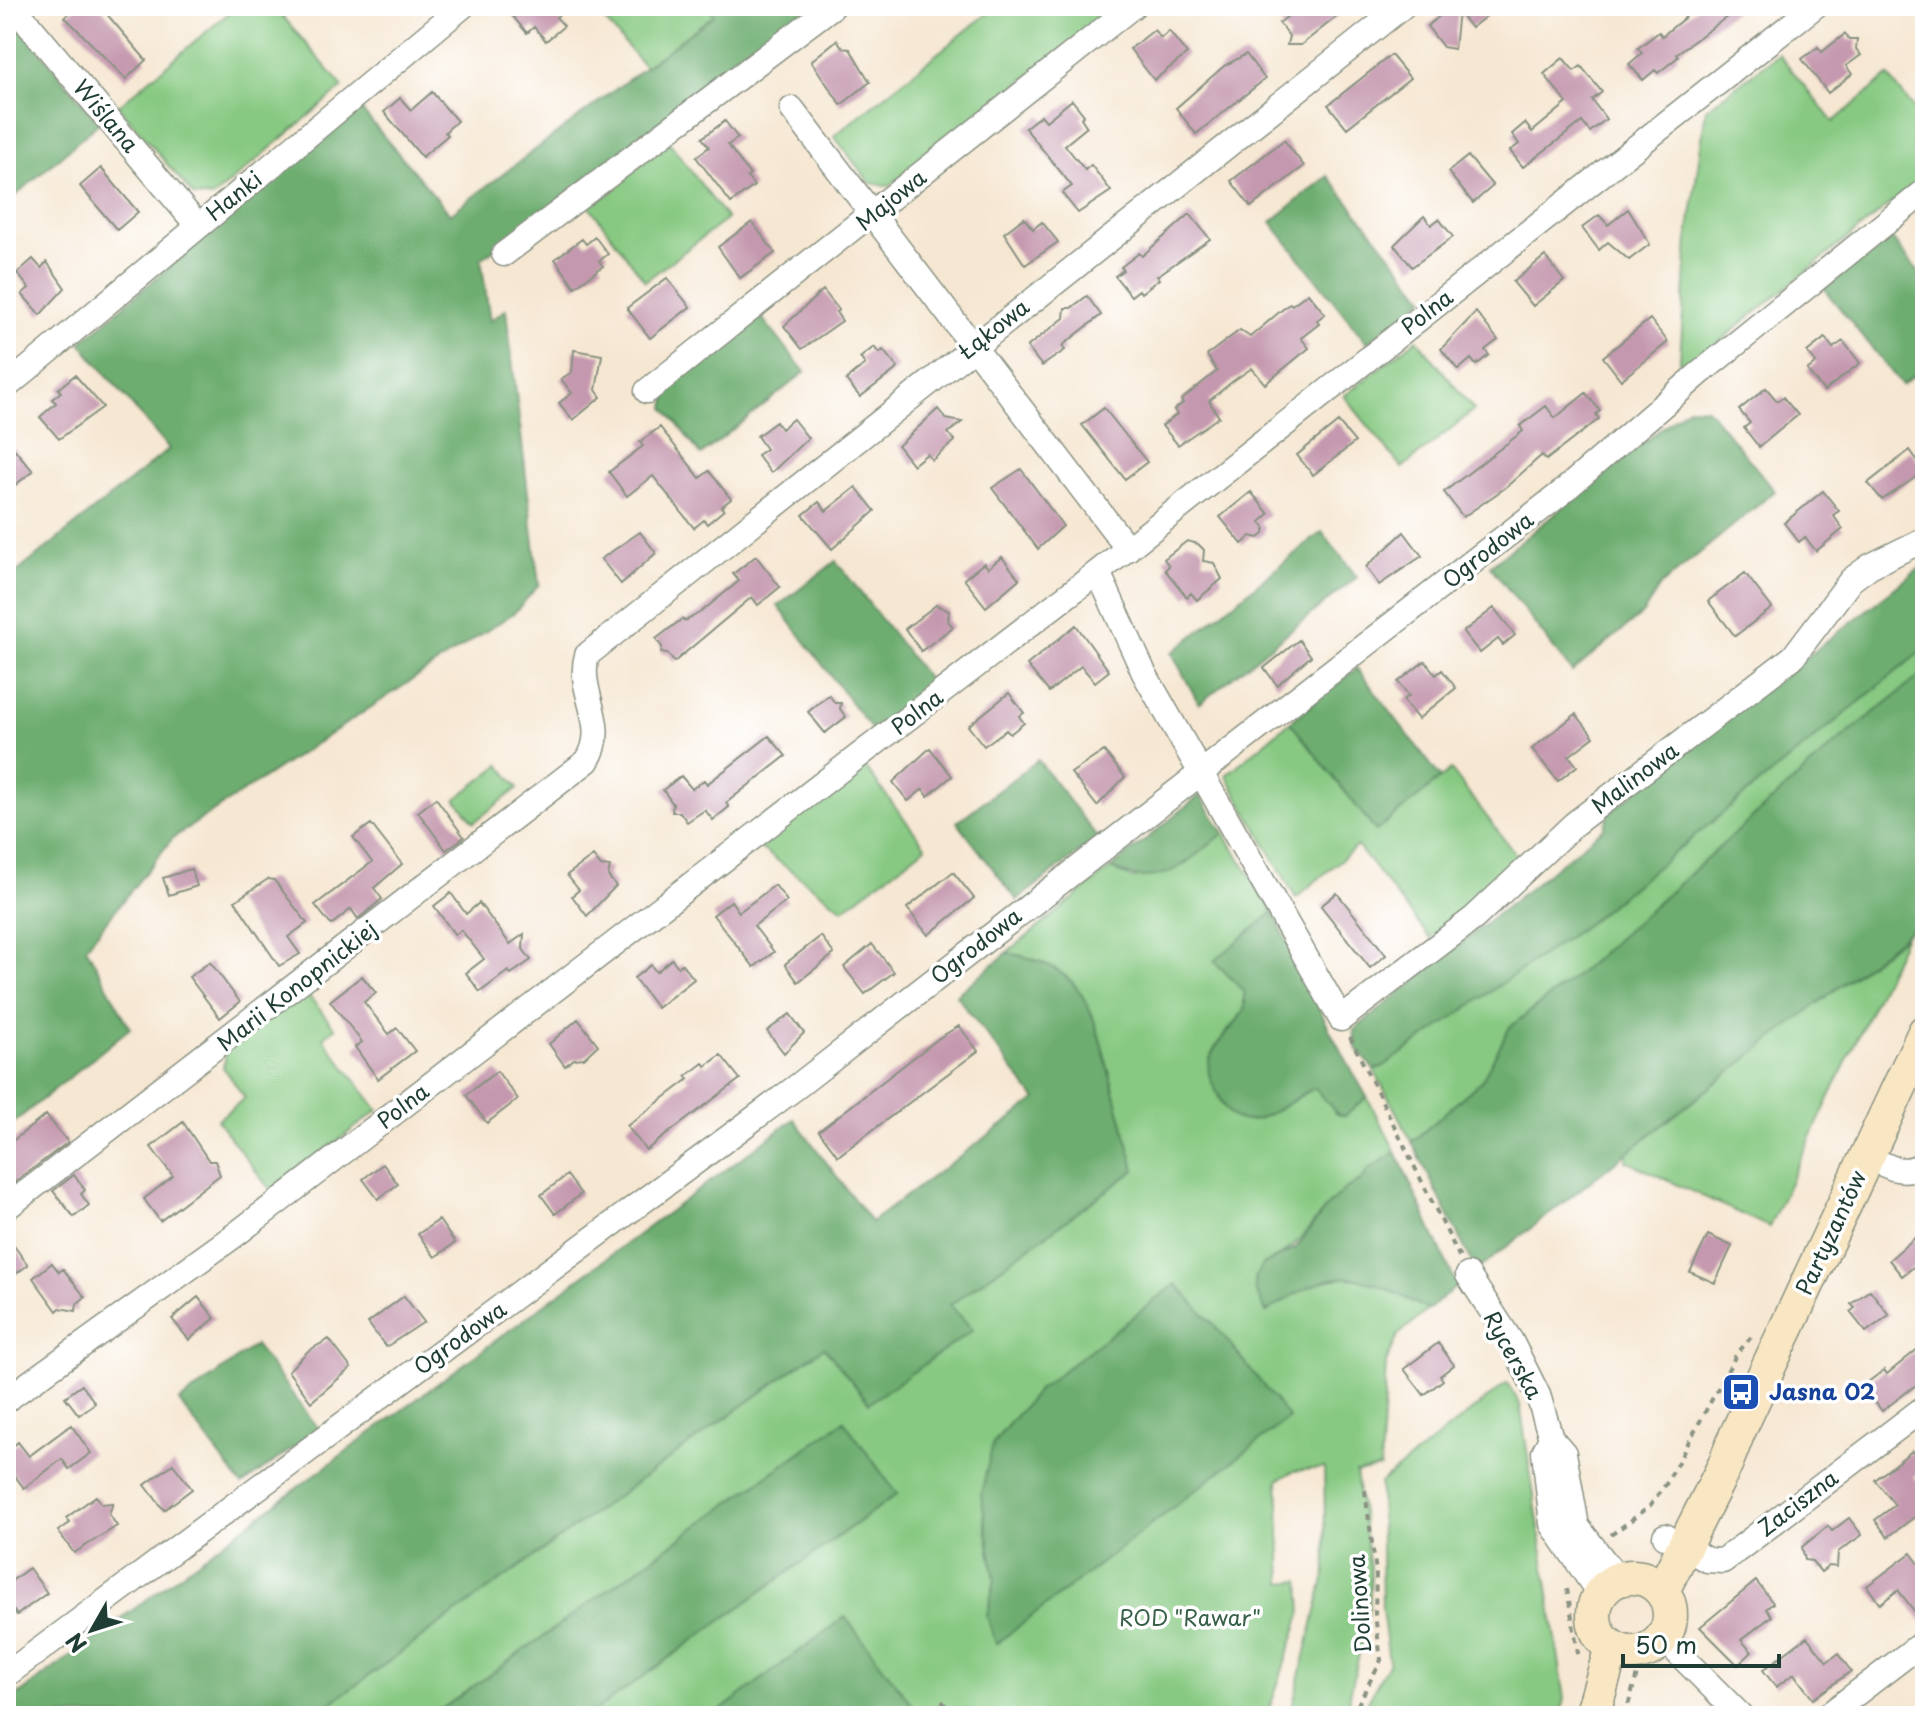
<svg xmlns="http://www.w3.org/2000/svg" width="1931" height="1722" viewBox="0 0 1931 1722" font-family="'Playpen Sans',sans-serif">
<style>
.green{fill:#87c982;stroke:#53835b;stroke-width:2;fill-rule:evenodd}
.forest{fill:#6dad70;stroke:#467552;stroke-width:2}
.building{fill:#c498ae}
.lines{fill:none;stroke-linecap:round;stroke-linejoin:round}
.street-casing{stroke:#8a9283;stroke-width:27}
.secondary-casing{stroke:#8a9283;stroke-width:37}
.path{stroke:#8a9283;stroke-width:4;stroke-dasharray:6 6;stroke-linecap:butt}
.street{stroke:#fff;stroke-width:24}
.secondary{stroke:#f9e7c3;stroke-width:34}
.labels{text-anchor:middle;stroke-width:7;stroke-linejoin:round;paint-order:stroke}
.street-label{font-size:22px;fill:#1f3d34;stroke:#fff}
.transit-label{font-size:22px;font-weight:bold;fill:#164399;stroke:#fff;text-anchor:start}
.park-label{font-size:22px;fill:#396048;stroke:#fff}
</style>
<rect width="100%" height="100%" fill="#fff"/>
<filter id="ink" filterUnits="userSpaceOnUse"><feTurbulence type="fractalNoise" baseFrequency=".0125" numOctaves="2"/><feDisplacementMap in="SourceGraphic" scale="16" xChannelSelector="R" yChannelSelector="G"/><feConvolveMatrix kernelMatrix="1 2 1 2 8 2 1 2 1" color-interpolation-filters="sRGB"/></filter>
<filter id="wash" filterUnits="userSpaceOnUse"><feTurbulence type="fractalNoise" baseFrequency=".006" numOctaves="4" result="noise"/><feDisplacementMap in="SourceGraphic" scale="32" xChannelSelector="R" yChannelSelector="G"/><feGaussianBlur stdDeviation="1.8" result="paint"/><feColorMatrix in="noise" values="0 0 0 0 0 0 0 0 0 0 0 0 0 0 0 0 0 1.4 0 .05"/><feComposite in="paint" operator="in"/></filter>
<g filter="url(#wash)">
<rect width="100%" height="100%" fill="#f6e7d2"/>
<path class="green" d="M237 6H274L343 87 212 198 194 196 118 106Z
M592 6H707L714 15 645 67Z
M997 6H1116L890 186 870 183 834 136Z
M1779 54 1833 122 1888 76 1925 122V176L1679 374 1688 237 1706 109Z
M670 143 727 219 645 281 588 204Z
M1417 339 1474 410 1402 468 1344 396Z
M1925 648V672L1835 744 1576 976 1510 1027 1483 1080 1412 1142 1374 1070 1587 924Z
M1290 722 1376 831 1451 770 1522 863 1430 938 1357 846 1296 898 1226 775Z
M861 762 926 847 843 909 755 844Z
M500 765 518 788 474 822 456 799Z
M1224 833 1273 912 1244 991V1010L1218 1043V1096L1223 1105 1280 1109 1315 1087 1337 1113 1345 1116 1367 1097 1396 1152C1382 1160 1373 1168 1362 1179 1353 1188 1341 1193 1332 1202 1304 1230 1302 1247 1263 1265L1267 1312C1337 1264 1355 1270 1428 1310L1398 1335 1386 1363 1380 1468 1356 1473 1371 1575 1369 1609 1348 1704 1341 1716H1294L1293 1704 1326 1571 1324 1468 1294 1471 1278 1480 1282 1583 1300 1581 1302 1612 1267 1716H899L912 1705 845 1617 713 1716H588L897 1494 844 1421 432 1716H313L824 1347 972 1329 950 1305 1135 1170C1126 1136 1117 1102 1108 1068 1090 1002 1082 966 1007 953L1111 868 1133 879 1191 858ZM1038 1390 996 1643 987 1616 995 1579 984 1516 993 1443Z
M1905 936 1769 1227 1626 1161 1627 1150Z
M303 989 335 1028 323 1038 378 1110 271 1191 217 1120 245 1098 223 1067 227 1051Z
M1507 1383 1520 1404 1565 1699 1560 1716H1360L1389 1662 1382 1609 1380 1483Z"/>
<path class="forest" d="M707 6H817L481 259 490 321 506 309 539 585 515 612 173 838 86 947 130 1028 6 1129V581L169 449 80 343 358 106 450 214 714 15Z
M6 10 99 123 6 204Z
M1328 176 1425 298 1367 343 1271 222Z
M1890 236 1925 280V367L1902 385 1824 289Z
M759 314 805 372 701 455 665 408 669 385Z
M1688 407 1707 408 1775 491 1661 585 1643 613 1572 672 1490 566Z
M1322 532 1357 577 1199 704 1172 653Z
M836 561 934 687 875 734 778 606Z
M1925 564V648L1587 924 1384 1066 1374 1070 1356 1047 1354 1030 1604 828 1609 813Z
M1357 668 1441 778 1376 831 1290 722Z
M1925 672V919L1476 1271 1412 1142 1482 1080 1510 1027 1576 976 1835 744Z
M1038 760 1098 838 1017 900 957 822Z
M1200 795 1224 833C1186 862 1161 893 1111 868Z
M1273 912 1331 1033 1367 1097 1345 1116 1337 1114 1315 1088C1287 1100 1241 1146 1222 1102 1218 1093 1211 1084 1209 1074 1204 1047 1236 1030 1244 1010 1246 1006 1244 996 1244 991L1214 961Z
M1007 953C1082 966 1090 1002 1108 1068 1117 1102 1126 1136 1135 1170L950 1305 973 1330 869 1403 824 1347 313 1716H6V1704L794 1119 871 1222 1036 1100 956 995Z
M1396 1152 1457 1286 1428 1310C1350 1268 1341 1265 1266 1312L1255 1289V1277L1263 1265 1296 1248 1328 1205 1346 1188 1361 1181 1369 1169Z
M1176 1284 1223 1335 1289 1418 996 1644 987 1616 995 1579 981 1494 993 1443 1038 1390Z
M255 1345 319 1429 242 1485 179 1402Z
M844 1421 897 1494 588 1716H432Z
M845 1617 913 1706 899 1716H713Z"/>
<g id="blocks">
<path class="building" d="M77 6H100L146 60 126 79 65 17Z
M518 6H570L556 17 564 26 546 41 534 27 527 33 510 13Z
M1301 6H1350L1301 45H1287L1289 36 1279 23Z
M1453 6H1499L1471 28 1458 11 1454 49 1443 47 1427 26Z
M1699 6H1742L1676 54 1678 57 1658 73 1655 70 1643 80 1629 64 1642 53 1638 48 1659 32 1662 36Z
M1154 30 1161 38 1169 31 1187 54 1154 80 1130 49Z
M1845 34 1849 40H1857L1856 49 1861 55 1846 66 1852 74 1828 93 1802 59 1818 47 1822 52Z
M837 40 843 48 850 49 870 82 841 105 811 61Z
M1246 54 1265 79 1196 134 1176 108 1224 66Z
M1391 55 1410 78 1347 128 1328 105Z
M1563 58 1574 71 1581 66 1602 92 1592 100 1606 119 1590 132 1582 122 1523 167 1510 151 1519 144 1512 134 1525 123 1532 132 1567 103 1544 74Z
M432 92 457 121 445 132 448 135 422 157 384 112 400 98 411 110Z
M1072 100 1084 115 1081 118 1087 127 1065 145 1085 170 1091 165 1111 191 1078 213 1062 193 1072 186 1025 128 1041 115 1046 121Z
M725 121 738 138 728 145 750 175 747 177 754 186 731 203 696 157 709 147 702 138Z
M1284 140 1304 166 1251 207 1231 181Z
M1468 156 1493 186 1473 203 1448 172Z
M101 168 138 212 117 230 80 186Z
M1628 209 1650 244 1629 260 1608 242 1599 250 1582 228 1599 215 1608 225Z
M1190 214 1210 239 1157 276 1159 279 1141 293 1139 290 1131 296 1115 276 1123 270 1121 267 1139 253 1142 256Z
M1424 216 1431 225 1439 219 1453 237 1412 267 1394 245Z
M1024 218 1033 229 1042 222 1058 242 1025 265 1004 233Z
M752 222 775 253 740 278 718 247Z
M595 237 608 254 599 261 603 266 575 287 555 259 582 239 586 244Z
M1545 256 1564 281 1533 306 1513 282Z
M33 259 41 268 47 262 65 288 40 315 22 294 29 288 17 273Z
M667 278 690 307 650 338 627 308Z
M823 290 839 310 836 312 842 321 802 349 784 326Z
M1308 293 1325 314 1317 320 1319 324 1301 338 1309 348 1265 384 1252 368 1233 381 1209 401 1219 417 1178 445 1162 426 1177 414 1174 410 1183 403 1181 400 1217 371 1207 355 1240 330 1250 337 1290 303 1292 305Z
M1087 296 1101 315 1062 346 1065 350 1042 366 1027 347 1064 318 1065 308H1071Z
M1476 312 1498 340 1485 350 1489 355 1476 365 1471 359 1458 370 1441 349Z
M1650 319 1668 342 1621 380 1603 357Z
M1825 338 1833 348 1843 341 1860 363 1824 391 1807 370 1816 363 1807 352Z
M874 347 879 353 883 350 898 368 860 397 846 380 865 364 860 358Z
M574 350 602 355 596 390 601 397 573 420 559 403 572 393 561 379 572 372Z
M75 375 103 407 59 439 40 417 56 403 52 399 61 392 58 389Z
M1766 388 1777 401 1783 397 1798 415 1759 447 1744 428 1750 423 1739 410Z
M1586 393 1600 411 1596 414 1599 419 1546 460 1542 455 1505 488 1463 517 1444 492 1523 431 1520 426 1546 406 1555 418Z
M1104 408 1147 462 1125 479 1082 425Z
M938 409 946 419 962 422 948 433 955 441 932 460 927 454 913 465 898 446Z
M793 419 808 438 771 473 757 455 766 449 757 436 776 422 781 429Z
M1338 422 1355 442 1313 475 1297 455Z
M660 427 700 478 709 471 731 499 721 507 724 510 707 524 704 520 694 528 653 476 627 496 609 472 643 446 640 442Z
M6 439 33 471 15 485 6 474Z
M1910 450 1925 471 1882 500 1868 483Z
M1021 469 1063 526 1038 549 992 488Z
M856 487 875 511 832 549 803 515 819 502 826 511Z
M1823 491 1839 511 1833 515 1843 529 1816 551 1805 537 1799 542 1784 523Z
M1251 492 1269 514 1260 522 1265 527 1264 534 1259 538 1251 536 1242 544 1220 517Z
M640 532 656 553 621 584 601 559Z
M1404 532 1422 556 1379 585 1366 567Z
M1187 541 1198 544 1204 550 1203 561 1214 563 1222 579 1197 600 1191 593 1187 597 1165 570 1169 566 1164 559Z
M756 556 780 587 758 605 752 597 674 662 668 654 661 653 662 647 656 639 682 619 685 621 701 612 739 581 733 574Z
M1002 557 1019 579 986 607 964 579 984 563 988 568Z
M1745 573 1772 608 1735 636 1708 601Z
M936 605 949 611 948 621 953 627 921 651 905 629Z
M1494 608 1515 635 1503 645 1498 639 1480 653 1463 632Z
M1076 625 1109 671 1095 682 1081 666 1049 692 1027 665Z
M1299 640 1311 656 1277 685 1264 668Z
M1425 661 1436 675 1442 670 1456 688 1418 719 1403 700 1409 696 1398 682Z
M1009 693 1024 713 1019 716 1024 723 1010 734 1006 730 984 746 968 726Z
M829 695 835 703H841L840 709 846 717 825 733 808 712Z
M1576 714 1594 737 1569 756 1577 766 1558 781 1532 749Z
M769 736 786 756 726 803 729 807 713 820 705 810 687 822 680 812H672L673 804 663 790 681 776 692 789 704 780 707 784Z
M930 748 952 776 928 796 923 789 908 801 893 782Z
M1104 751 1125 777 1097 806 1071 773Z
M436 798 464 837 446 850 418 812Z
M371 824 402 864 374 888 382 899 358 919 351 909 331 925 315 905 372 862 353 837Z
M593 856 601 866 610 867 608 876 616 886 587 916 572 896 579 890 567 875Z
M191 869 197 886 169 895 163 878Z
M953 872 974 898 928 935 907 908Z
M268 879 274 880 307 923 288 937 300 954 279 966 235 901Z
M775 885 787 901 754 926 774 952 754 967 713 915 731 901 739 912Z
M451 893 466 914 479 903 510 944 524 934 523 949 531 960 511 974 508 971 480 992 466 973 484 959 461 930 455 935 434 906Z
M1337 893 1386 955 1370 968 1321 906Z
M821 936 834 954 798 982 785 964Z
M872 944 894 972 865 994 844 967Z
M672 959 678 967 682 964 694 979 657 1008 634 978 651 965 656 972Z
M210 962 240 1002 220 1018 189 977Z
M362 976 376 993 364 1002 389 1034 397 1028 415 1051 378 1079 355 1047 362 1042 330 1001Z
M790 1014 804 1033 784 1053 767 1031Z
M578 1019 598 1045 584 1058 574 1059 565 1066 549 1044Z
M959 1026 978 1051 838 1156 819 1131 939 1038Z
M721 1055 740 1079 646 1150 627 1126 689 1079 686 1076 703 1063 706 1066Z
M497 1071 518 1099 487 1123 466 1095Z
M46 1115 68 1142 6 1189V1146Z
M183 1122 209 1161H215L220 1175 160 1221 144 1199 173 1176 151 1147Z
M383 1164 398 1184 378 1199 363 1179Z
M74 1175 85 1190 81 1194 89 1205 74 1217 53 1191Z
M567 1175 581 1194 555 1214 541 1195Z
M439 1220 455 1243 435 1257 418 1234Z
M1925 1229V1258L1902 1276 1889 1260Z
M6 1235 28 1265 6 1281Z
M1708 1235 1732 1246 1715 1283 1690 1272Z
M52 1263 59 1272 63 1269 85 1297 77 1304 76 1311 60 1308 57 1311 33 1278Z
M1870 1290 1889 1315 1866 1332 1850 1312 1855 1308 1851 1304Z
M404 1296 424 1322 386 1347 368 1323Z
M198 1297 215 1318 189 1340 172 1319Z
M329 1339 351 1368 311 1402 288 1371 308 1351Z
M1438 1343 1454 1365 1440 1376 1443 1380 1424 1395 1404 1369Z
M1925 1343V1378L1882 1411 1863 1386 1884 1370 1887 1374Z
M82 1385 95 1403 79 1415 65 1397Z
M71 1425 91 1453 69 1469 62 1459 24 1488 6 1464V1452L18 1442 29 1456Z
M1912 1451 1925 1468 1914 1477 1925 1491V1509L1888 1537 1875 1520 1895 1505 1875 1480Z
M173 1464 192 1489 164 1510 145 1485Z
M96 1496 102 1504 113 1503 109 1514 117 1526 74 1553 58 1531 70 1523 66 1518Z
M1849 1518 1862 1535 1838 1552 1837 1567 1829 1566 1821 1572 1812 1561 1805 1560 1802 1547 1828 1526 1832 1531Z
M1911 1553 1925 1572V1625L1898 1590 1880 1604 1867 1586Z
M29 1568 47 1593 17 1615 14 1611 6 1617V1585Z
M1756 1581 1773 1603 1766 1609 1772 1616 1741 1640 1752 1652 1738 1665 1700 1627Z
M1807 1637 1827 1662 1838 1654 1851 1671 1813 1699 1794 1674 1776 1687 1763 1670Z"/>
</g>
</g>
<g filter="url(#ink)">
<use href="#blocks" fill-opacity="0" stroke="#8a9283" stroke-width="2"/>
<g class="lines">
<defs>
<path id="street" d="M13 6 198 226
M792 109 1128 549
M504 254 833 6
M6 387 463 6
M647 391 1133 6
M1098 572 1144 673 1341 1019 1474 918 1574 824 1793 657 1851 580 1870 566 1925 539
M1867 1156C1888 1167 1903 1177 1925 1163
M6 1208 587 761C611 725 576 693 587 655L1403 6
M1468 1275 1511 1341 1538 1395 1551 1438 1564 1453 1577 1526 1618 1579
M6 1400 235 1235 1098 572 1815 6
M1551 1438 1544 1452 1552 1524 1600 1595
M1665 1536 1707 1560 1723 1561 1925 1407
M1663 1638 1741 1716
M6 1675 799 1085 1560 494 1700 373 1925 191
M1827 1716 1925 1641"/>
<path id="secondary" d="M1594 1615a38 38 0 1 1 76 0a38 38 0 1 1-76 0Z
M1662 1591 1725 1465 1737 1434 1925 1032
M1592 1716 1612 1647"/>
</defs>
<use href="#street" class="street-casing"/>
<use href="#secondary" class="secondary-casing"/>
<path class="path" d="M1350 1037 1460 1258
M1611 1535 1649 1507 1666 1484 1736 1355 1752 1336
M1567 1589 1579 1659
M1681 1608V1627
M942 1701 953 1716
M1352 1716 1381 1660 1375 1615 1376 1572 1364 1484
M1625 1716 1638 1671 1654 1661"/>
<use href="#street" class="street"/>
<use href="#secondary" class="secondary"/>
</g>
</g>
<defs>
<symbol id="bus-square" viewBox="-11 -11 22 22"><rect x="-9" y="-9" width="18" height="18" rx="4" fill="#1a4fb4" stroke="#fff"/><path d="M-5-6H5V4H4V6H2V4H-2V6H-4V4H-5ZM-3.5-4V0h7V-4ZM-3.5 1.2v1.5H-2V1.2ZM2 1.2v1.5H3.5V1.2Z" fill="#fff"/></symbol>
</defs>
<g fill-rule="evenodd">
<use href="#bus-square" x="1719" y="1370" width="44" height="44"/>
</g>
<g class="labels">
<g class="street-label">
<text transform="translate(106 116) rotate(50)" y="8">Wiślana</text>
<text transform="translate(234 196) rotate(-39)" y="8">Hanki</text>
<text transform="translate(891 200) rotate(-39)" y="8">Majowa</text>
<text transform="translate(1427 312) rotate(-38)" y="8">Polna</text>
<text transform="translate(994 329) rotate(-38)" y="8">Łąkowa</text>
<text transform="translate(1488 550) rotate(-38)" y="8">Ogrodowa</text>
<text transform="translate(917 712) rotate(-38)" y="8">Polna</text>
<text transform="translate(1635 778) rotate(-37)" y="8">Malinowa</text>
<text transform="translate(976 946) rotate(-38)" y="8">Ogrodowa</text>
<text transform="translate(297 986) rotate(-38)" y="8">Marii Konopnickiej</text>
<text transform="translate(403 1106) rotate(-38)" y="8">Polna</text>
<text transform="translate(1831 1233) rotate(-65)" y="8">Partyzantów</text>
<text transform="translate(460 1338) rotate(-36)" y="8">Ogrodowa</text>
<text transform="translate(1513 1355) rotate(61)" y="8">Rycerska</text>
<text transform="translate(1798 1503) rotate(-37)" y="8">Zaciszna</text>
<text transform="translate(1360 1604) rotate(-94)" y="8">Dolinowa</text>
</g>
<g class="transit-label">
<text x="1769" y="1400">Jasna 02</text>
</g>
<g class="park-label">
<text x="1190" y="1626">ROD "Rawar"</text>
</g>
</g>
<rect width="1931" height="1722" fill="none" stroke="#fff" stroke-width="32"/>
<g transform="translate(92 1630) rotate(231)" stroke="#ffffff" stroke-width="6" paint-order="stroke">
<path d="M0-6L14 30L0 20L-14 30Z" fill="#1f3d34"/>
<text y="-12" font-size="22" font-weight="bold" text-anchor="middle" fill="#1f3d34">N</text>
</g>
<path d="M1623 1654v12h156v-12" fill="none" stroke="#1f3d34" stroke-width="4"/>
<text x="1635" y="1654" font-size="24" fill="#1f3d34" stroke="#ffffff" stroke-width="6" paint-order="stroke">50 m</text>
</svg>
